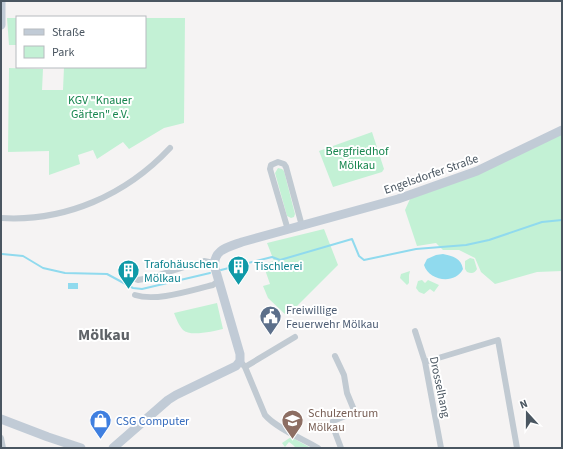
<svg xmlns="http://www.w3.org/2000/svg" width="563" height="449" viewBox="0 0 563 449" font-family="'Source Sans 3',sans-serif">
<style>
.green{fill:#c3f1d5}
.water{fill:#90daee}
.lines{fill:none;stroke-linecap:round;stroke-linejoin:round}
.stream{stroke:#90daee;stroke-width:2}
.street{stroke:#c1cad2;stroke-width:6}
.secondary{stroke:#c1cbd6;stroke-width:9}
.labels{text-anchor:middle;stroke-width:4;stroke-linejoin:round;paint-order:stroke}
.park-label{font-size:12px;fill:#17864f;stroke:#fff}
.street-label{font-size:12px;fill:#4a5661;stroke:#fff}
.culture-label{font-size:12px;fill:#0d838f;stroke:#fff;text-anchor:start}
.service-label{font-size:12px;fill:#4e5e75;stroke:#fff;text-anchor:start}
.education-label{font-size:12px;fill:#785e54;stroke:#fff;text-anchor:start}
.shop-label{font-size:12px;fill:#366cbe;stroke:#fff;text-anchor:start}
.district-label{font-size:16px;font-weight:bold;fill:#5f6368;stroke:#fff}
</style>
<rect width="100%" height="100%" fill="#f5f3f3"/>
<path class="green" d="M7 18H17V45H9Z
M145 18H185L184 123 164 128 129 149 123 142 97 159 93 150 78 155 80 164 49 175V151L8 152 9 68 43 69 42 90H63L64 67H145Z
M372 132 384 169 382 172 333 187 319 151Z
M562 134V271L537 272 495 284 481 272 475 258 459 250H443L436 243 417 246 405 210 410 199Z
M278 168 282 169 284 171 295 214 294 217 291 218 287 216 275 173Z
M324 229 338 265 287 316 268 298 263 286 270 284 263 264 274 261 267 243Z
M470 258 474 259 477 269C475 273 472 274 467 272L465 269V261Z
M410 271 409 275V283L407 285 400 278 401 274Z
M422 280 425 283 428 280 439 285 434 292 430 289 424 294 419 292 416 288 418 281Z
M217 303 223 329C214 331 190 337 183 330 179 326 176 318 174 313Z
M291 437 311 448H296L293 445 289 442 285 447 282 443Z"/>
<path class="water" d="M443 254C453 256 461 258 463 269 455 285 429 281 424 265L427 259 436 255Z
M68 283H78V289H68Z"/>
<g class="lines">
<path class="stream" d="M2 254 23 256 43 268 65 273 107 274 133 288 142 289 210 273
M221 270 272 257 280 260 352 239 359 256 364 260 416 249 466 245 489 240 542 222 562 220"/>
<path class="street" d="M1 218C65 222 126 195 170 148
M288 230 270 169 271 165 278 162 284 164 286 167 302 226
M125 275 138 280 149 278 204 261 214 263
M135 295C157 302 191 290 213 285L218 281
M415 331 425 362 441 448
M335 356 344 375 347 393 354 410 353 413 333 421 332 424 341 448
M240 361 245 367 265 415C276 428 303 439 318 448
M425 362 498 340 517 448
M245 367 295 337
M1 438 3 448"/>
<path class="secondary" d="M1 25V1
M1 419 48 437 81 448
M113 448 168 400 176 395 236 366 240 361V354L215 268C212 250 228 247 242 242L398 199 477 171 562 130"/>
</g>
<defs>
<symbol id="building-pin" viewBox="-11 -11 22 30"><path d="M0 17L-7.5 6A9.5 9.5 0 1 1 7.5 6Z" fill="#0f9aa8" stroke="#fff"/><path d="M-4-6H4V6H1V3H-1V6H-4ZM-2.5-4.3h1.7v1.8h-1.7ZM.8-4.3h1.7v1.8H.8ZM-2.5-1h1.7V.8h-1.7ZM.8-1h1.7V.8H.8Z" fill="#fff"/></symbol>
<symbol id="civic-pin" viewBox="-11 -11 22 30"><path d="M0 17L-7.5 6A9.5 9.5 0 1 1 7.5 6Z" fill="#5c6f8a" stroke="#fff"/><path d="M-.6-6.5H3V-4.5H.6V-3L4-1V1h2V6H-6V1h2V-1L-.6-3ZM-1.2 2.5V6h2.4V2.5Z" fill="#fff"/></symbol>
<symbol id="school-pin" viewBox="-11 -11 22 30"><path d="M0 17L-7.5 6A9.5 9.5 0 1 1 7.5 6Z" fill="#8d6e63" stroke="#fff"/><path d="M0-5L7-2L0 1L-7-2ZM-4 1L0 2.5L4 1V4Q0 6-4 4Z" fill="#fff"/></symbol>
<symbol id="shop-pin" viewBox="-11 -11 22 30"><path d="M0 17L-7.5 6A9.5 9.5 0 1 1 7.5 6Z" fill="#3f7fe0" stroke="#fff"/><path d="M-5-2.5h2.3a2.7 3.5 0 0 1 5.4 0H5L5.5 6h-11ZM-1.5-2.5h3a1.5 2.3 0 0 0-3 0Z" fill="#fff"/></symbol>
</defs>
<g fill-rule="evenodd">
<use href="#building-pin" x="226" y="254" width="25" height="34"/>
<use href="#building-pin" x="116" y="258" width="25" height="34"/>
<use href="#civic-pin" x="258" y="304" width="25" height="34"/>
<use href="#school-pin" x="280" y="408" width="25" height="34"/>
<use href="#shop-pin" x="88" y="408" width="25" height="34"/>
</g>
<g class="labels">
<g class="park-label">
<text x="100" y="104">KGV "Knauer<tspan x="100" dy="14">Gärten" e.V.</tspan></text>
<text x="357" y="155">Bergfriedhof<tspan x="357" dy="14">Mölkau</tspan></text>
</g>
<g class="street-label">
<text transform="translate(431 174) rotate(-19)" y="4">Engelsdorfer Straße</text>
<text transform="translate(440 387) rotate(78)" y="4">Drosselhang</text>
</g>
<g class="culture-label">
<text x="144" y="268">Trafohäuschen<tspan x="144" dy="14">Mölkau</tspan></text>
<text x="254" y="270">Tischlerei</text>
</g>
<g class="service-label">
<text x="286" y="314">Freiwillige<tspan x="286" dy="14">Feuerwehr Mölkau</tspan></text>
</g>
<g class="education-label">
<text x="308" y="417">Schulzentrum<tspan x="308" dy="14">Mölkau</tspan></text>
</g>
<g class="shop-label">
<text x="116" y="425">CSG Computer</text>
</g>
<g class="district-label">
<text x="104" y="340">Mölkau</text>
</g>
</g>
<rect width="563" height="449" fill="none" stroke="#4a5661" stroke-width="4"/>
<rect x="16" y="16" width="130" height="52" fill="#ffffff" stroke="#b7bbc0"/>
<rect x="24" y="29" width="20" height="6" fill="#c1cbd6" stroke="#b7bbc0"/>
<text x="52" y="36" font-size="12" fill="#4a5661">Straße</text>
<rect x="24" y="46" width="20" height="12" fill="#c3f1d5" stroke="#b7bbc0"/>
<text x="52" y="56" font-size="12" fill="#4a5661">Park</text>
<g transform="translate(527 413) rotate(339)" stroke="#ffffff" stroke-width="3" paint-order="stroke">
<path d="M0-3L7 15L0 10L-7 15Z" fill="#4a5661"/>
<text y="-6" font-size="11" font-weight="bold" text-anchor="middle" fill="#4a5661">N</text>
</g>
</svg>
